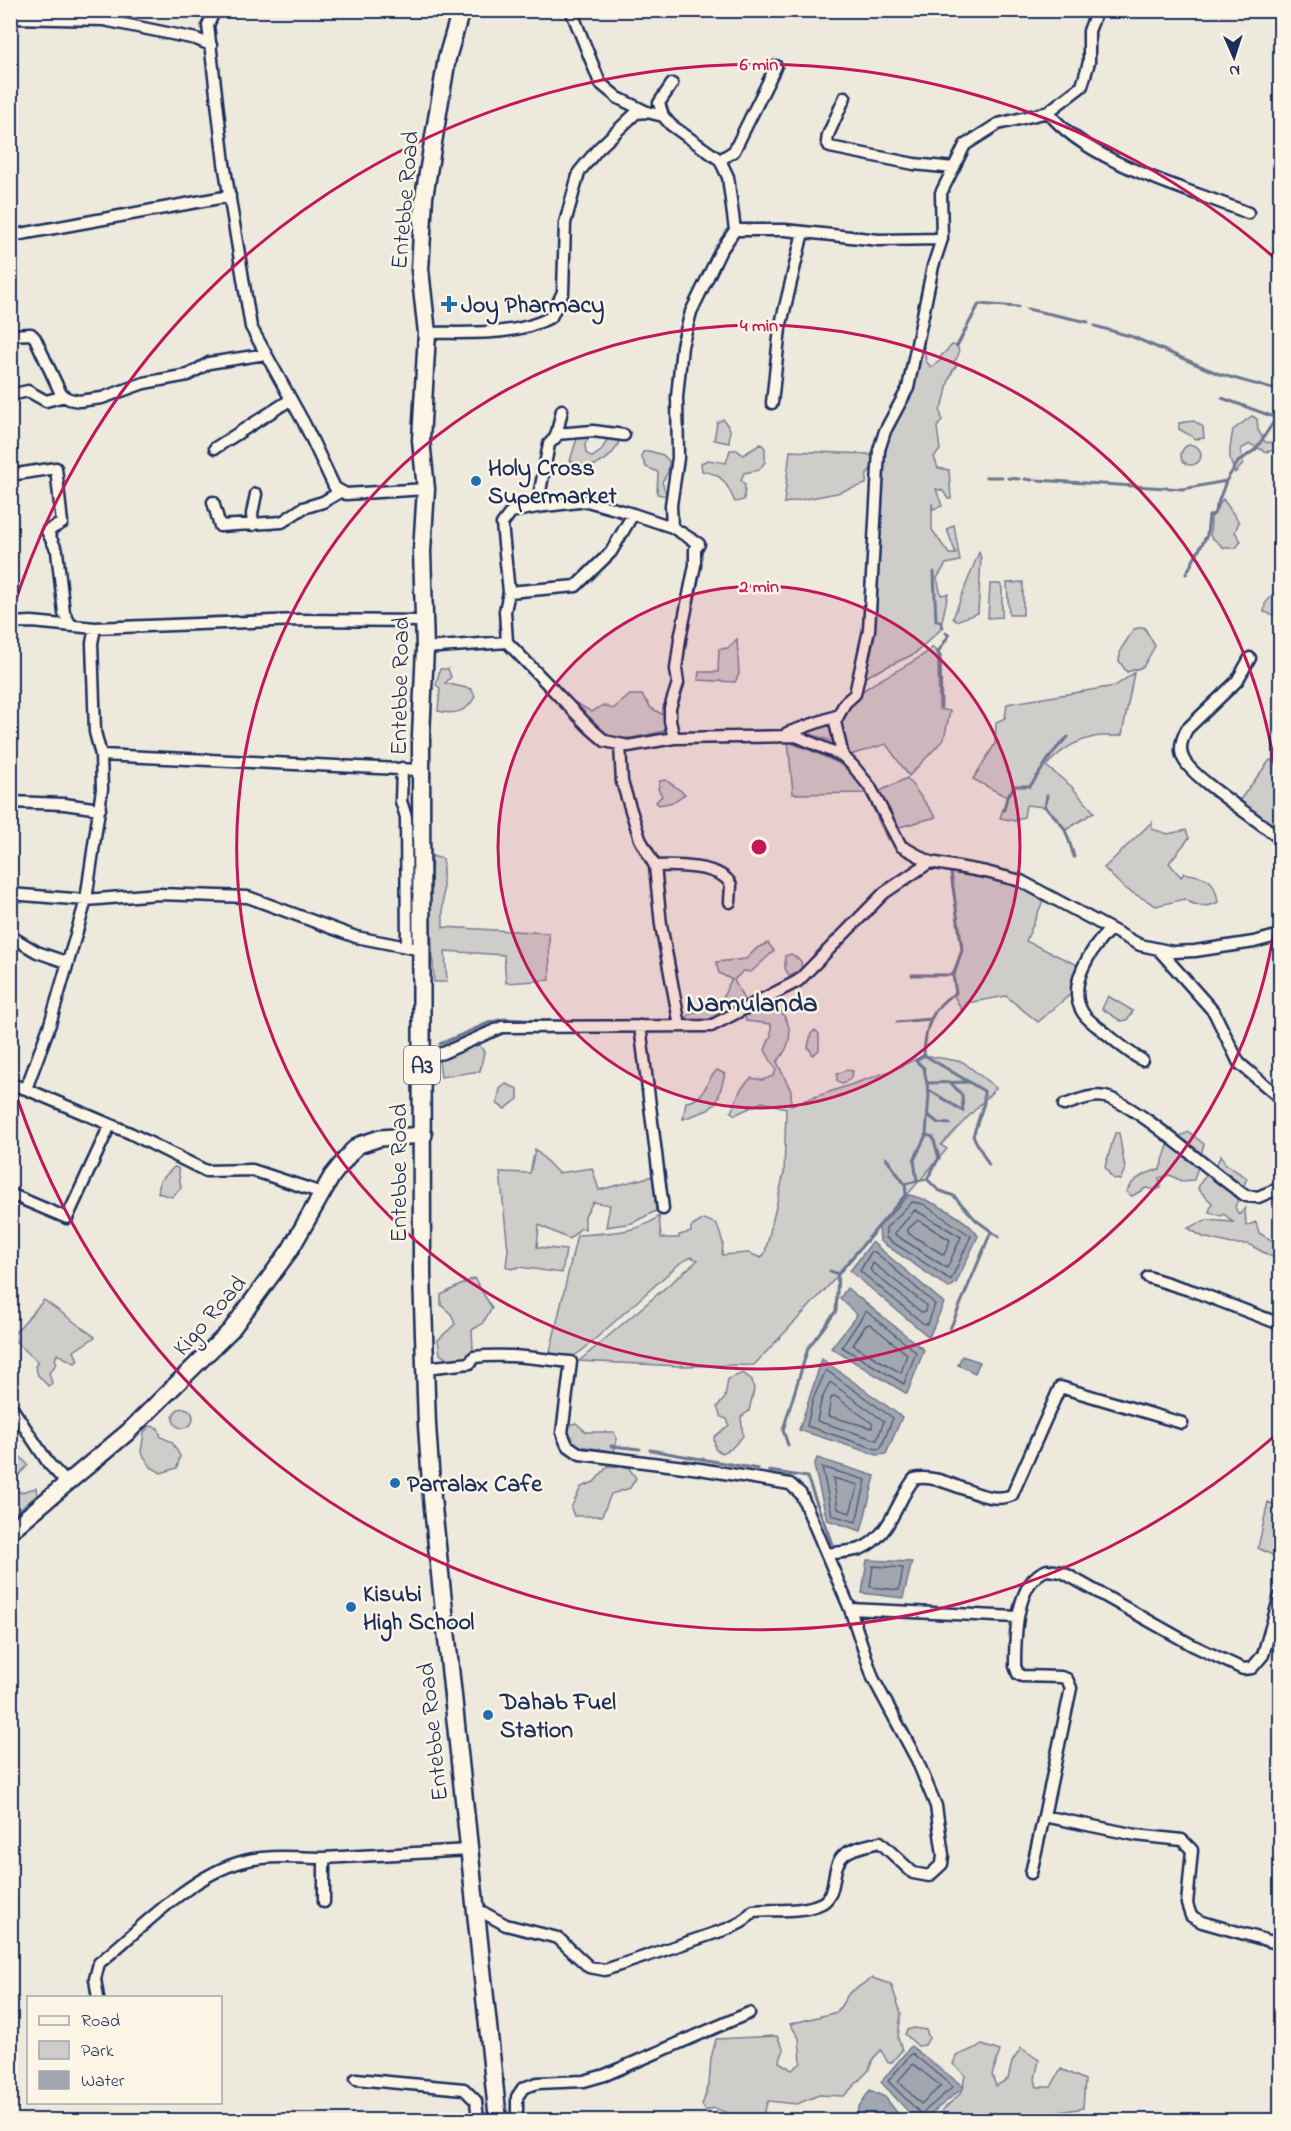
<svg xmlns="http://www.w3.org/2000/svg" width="1291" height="2131" viewBox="0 0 1291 2131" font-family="'Indie Flower',sans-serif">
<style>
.green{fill:#cfcdca;stroke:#757e94;stroke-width:1.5}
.water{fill:#a2a7af;stroke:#6c778f;stroke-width:1.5}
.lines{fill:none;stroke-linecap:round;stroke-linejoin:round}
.shore{stroke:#515f7e;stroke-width:1.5}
.stream{stroke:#6c778f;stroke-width:3}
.street-casing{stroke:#1b2f5e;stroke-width:15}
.secondary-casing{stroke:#1b2f5e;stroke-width:20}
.primary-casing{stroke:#1b2f5e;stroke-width:21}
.street{stroke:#fcf5e5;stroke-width:10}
.secondary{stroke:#fcf5e5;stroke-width:15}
.primary{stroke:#fcf5e5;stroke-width:16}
.ring{fill:none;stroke:#c2185b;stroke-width:3}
.poi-dot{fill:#1f6fb2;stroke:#fcf5e5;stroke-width:2}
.labels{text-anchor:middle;stroke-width:5;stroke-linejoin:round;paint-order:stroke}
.shield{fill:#fcf5e5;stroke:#5e6a86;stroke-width:1.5}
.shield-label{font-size:22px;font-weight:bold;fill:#1b2f5e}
.street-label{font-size:24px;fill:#1b2f5e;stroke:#fcf5e5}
.poi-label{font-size:24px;font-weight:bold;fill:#1b2f5e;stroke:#fcf5e5;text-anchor:start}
.quarter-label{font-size:27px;font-weight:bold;fill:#1b2f5e;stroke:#fcf5e5}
.centre{fill:#c2185b;stroke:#fcf5e5;stroke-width:3}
.ring-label{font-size:18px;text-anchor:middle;font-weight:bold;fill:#c2185b;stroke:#fcf5e5;stroke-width:5;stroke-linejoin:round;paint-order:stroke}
</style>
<rect width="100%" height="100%" fill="#eee9dd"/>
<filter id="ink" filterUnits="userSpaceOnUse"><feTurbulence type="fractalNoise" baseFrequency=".0167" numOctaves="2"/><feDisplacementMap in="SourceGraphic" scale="12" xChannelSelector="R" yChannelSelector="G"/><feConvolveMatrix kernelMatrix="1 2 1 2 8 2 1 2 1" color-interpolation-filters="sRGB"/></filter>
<g filter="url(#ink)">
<path class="green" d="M917 340 923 341 926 361 931 367 941 360V356L952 345 957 346C961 353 958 357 953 363L957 364C944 382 949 394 940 410L942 420 937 427 940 450 934 457 938 468 949 470 951 499H948L943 491 936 489 942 506 933 509 932 503V530L949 554H956L947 529 954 525 960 561 946 564 937 578 941 595 948 594 940 630 914 654 861 679 873 563 880 533 875 499V463L867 474 866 484 837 493 784 503 790 451 868 454 877 460 901 403Z
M1252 416 1257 419 1258 430 1265 442 1275 443V450L1266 452 1250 444 1241 449 1243 464 1235 473C1227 457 1230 447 1233 430Z
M723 419 730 429 729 443 714 440 717 423Z
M1194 421 1203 427 1204 438 1196 439 1179 429V423Z
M578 435H591L585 444 586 453 592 457 601 451 609 436 620 438C617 452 603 465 589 466 583 466 575 462 570 461Z
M761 444 765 448V462L759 470 744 473 741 480 745 485 744 500 735 502C727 484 723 474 702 471L701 463 708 460 726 463 730 450H737L743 455Z
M1181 455a10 10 0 1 1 20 0a10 10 0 1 1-20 0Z
M649 451 663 455 669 461 668 472 662 482 667 496 657 494 658 472 646 467 641 456 643 452Z
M1223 499 1239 522 1235 532 1241 541 1236 548H1224L1210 536 1211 518Z
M979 552 981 558 978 613 956 621 953 618Z
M1023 582V615H1009L1007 583Z
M990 584H1000L1002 588V617L988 618Z
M1280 585V617L1264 612 1265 604Z
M1144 627 1155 646 1143 667 1127 672 1119 661 1121 649 1134 629Z
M737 639 739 674 735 682 698 680 699 672H718L719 649 728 648Z
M933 647 938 655 939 709 950 711 944 739 909 776 886 744 850 755C810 693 902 678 933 647Z
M440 669H448L451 677 445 683 471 689 475 696C468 712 454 715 438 711L440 688 436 685Z
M1134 673 1122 735C1112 738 1103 734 1094 737 1073 742 1061 750 1046 766L1071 786 1094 812 1066 830 1045 807 1026 805 1024 817 1015 821 1000 818 1007 797 973 779 995 744 996 722 1005 718 1007 704 1115 686Z
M630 695H642L651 708 665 716 667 722 664 731C649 734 620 744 607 734 596 726 592 715 578 711L574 702 592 712 603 705 613 709Z
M832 723 835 742 801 731Z
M788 740 849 768 866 793 793 794Z
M1270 760 1280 764V841L1236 805Z
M907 778 936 817 896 828 876 793Z
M666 780 685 794 673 802 659 805 656 802 662 796 658 789 660 781Z
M1152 822V829L1168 834 1186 830 1189 838 1169 863 1181 877 1184 873C1207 878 1214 876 1218 902 1206 909 1195 906 1184 899L1156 906 1124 888 1104 868Z
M432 856 443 859V927L549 933 550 980 506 983 504 955 445 951 447 982H434L430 906Z
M951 867 1018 885 1043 901 1026 941 1086 969 1072 993 1038 1022 1006 996 967 1003 962 1010 953 994 956 992C950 972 962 964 962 947 961 920 950 894 951 867Z
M768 943 774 951 751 972 743 971 734 980 744 1000 727 1013 695 1026 686 1018C693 1009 708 1012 717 1005 726 999 725 986 732 980L719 973 716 962 746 959 757 948Z
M791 954 801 961 802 971 789 976 785 968V956Z
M1108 996 1133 1011 1127 1020 1121 1021 1102 1009Z
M769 998C790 1018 799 1037 777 1062L791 1091V1105L891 1071 924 1055 963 1062 996 1088 941 1145 947 1149 824 1291 754 1365 680 1366 579 1361 698 1260 691 1257 680 1263 584 1349 574 1356 552 1355 550 1352 577 1235C603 1233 639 1234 659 1216L661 1238H679V1235L691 1232V1227L704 1219 717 1224 723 1243 722 1255 749 1253 761 1258 765 1253 784 1173 786 1108 762 1102 735 1115 731 1112 741 1089 751 1078 763 1080 773 1076 776 1070 765 1050 771 1035V1024L746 1021 744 1014Z
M815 1030 819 1034V1050L813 1055 808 1047 811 1034Z
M476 1039 484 1052 480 1071 441 1077 439 1061 442 1050Z
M717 1070 725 1074 717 1102 708 1110 683 1119 686 1102C706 1100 704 1082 717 1070Z
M846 1070 853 1071 850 1079 842 1084 837 1080V1074Z
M506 1084 518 1089V1099L505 1109 497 1104 500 1089Z
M1189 1132 1204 1144 1194 1180 1181 1181 1170 1175 1159 1178 1161 1188 1155 1190 1146 1188 1132 1196 1126 1192C1133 1178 1146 1173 1160 1169L1170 1140Z
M1115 1133H1119L1125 1169 1120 1180 1112 1178 1105 1167Z
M535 1149 558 1173 592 1168 599 1190 653 1176 656 1211 632 1223 606 1227 610 1205 593 1202 585 1216V1229L581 1228 569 1239 539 1225 537 1247 566 1250 562 1273 519 1267 511 1269 506 1266 508 1250 500 1172 530 1173Z
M1221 1155 1225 1164 1247 1178 1235 1207 1239 1215 1245 1208 1246 1226 1256 1222 1259 1233 1280 1245V1272L1274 1271 1276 1259 1248 1244H1232L1203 1237 1188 1228 1206 1220 1233 1222 1224 1214 1221 1216 1209 1212 1212 1203 1198 1189C1201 1175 1217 1169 1221 1155Z
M174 1167 178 1168 181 1188 172 1197 158 1193 160 1181Z
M474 1278 492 1308 482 1324 472 1330 473 1349 470 1357 447 1359 440 1354 438 1340 455 1324 451 1314 441 1305V1295Z
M44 1300 95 1337 74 1351 78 1360 75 1363 57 1354 55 1360 57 1363 49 1373 52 1383 48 1386 38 1375 35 1366 38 1362 11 1337Z
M743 1373 752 1380 754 1389 749 1411 741 1417 743 1436 731 1449 722 1453 715 1449 714 1437 729 1425 727 1419 721 1417 717 1407 725 1398 728 1379Z
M173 1418a10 10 0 1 1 20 0a10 10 0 1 1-20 0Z
M576 1423 586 1432H614L617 1439 614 1452 573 1445 568 1436 569 1425Z
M150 1426 158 1428 161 1437 172 1442 180 1456 177 1468 161 1473 151 1467 141 1452 144 1432Z
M11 1447 28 1465 16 1478 11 1480Z
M608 1466 628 1467 636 1478 630 1488 611 1494 602 1516H574L571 1508 581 1487 594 1482Z
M36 1488 37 1495 11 1516V1491L21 1492Z
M1268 1502 1280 1507V1559L1258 1548Z
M872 1978 891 1984 901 2013 898 2038 902 2050 892 2062 888 2063 881 2050 873 2059 869 2070 844 2096 819 2095 797 2104 768 2101 763 2114 742 2118 714 2108 706 2111 702 2105 709 2085 711 2058 716 2039 777 2036 784 2050 779 2062 792 2070 801 2063 799 2038 790 2024 837 2012 849 1993Z
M914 2028 926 2030 929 2038 925 2045 918 2046 905 2034 907 2030Z
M982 2045 1000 2051 992 2075 996 2086 1008 2079 1012 2062 1021 2048 1039 2060 1035 2079 1037 2087H1051L1061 2069 1085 2080 1083 2108 1047 2114 1042 2120H932L962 2092 965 2075 953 2064 956 2056Z"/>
<path class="water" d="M909 1195C929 1199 967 1218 978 1236L956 1283 949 1288 880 1241 879 1227Z
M872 1242 944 1303 929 1337 850 1271Z
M847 1288 924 1350 907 1394 831 1348 857 1315 840 1298Z
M962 1356 980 1362 975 1373 958 1365Z
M822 1359 902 1417 886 1454 877 1455 799 1430Z
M817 1458 875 1476 861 1531 827 1520 814 1466Z
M867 1560 912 1562 903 1598 862 1593Z
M911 2046 964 2087 923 2120H916L881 2082Z
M870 2090 885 2097 903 2120H865L857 2114 858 2108Z"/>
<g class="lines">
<path class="shore" d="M912 1202 923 1204 971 1236 951 1280 886 1238V1228Z
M915 1210 961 1237 947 1268 894 1234Z
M918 1220 950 1240 944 1255 908 1233V1229Z
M871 1252H875L935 1304 928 1324H924L860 1271Z
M873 1263 926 1305 925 1312H921L870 1270Z
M866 1311 916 1352 904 1384 842 1347Z
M870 1324 907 1354 901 1373 853 1345 866 1325Z
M826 1370 893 1418 881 1448 876 1449 807 1426 813 1399Z
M830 1382 884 1421 877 1440 817 1421 821 1401Z
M835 1396 872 1423V1428L828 1416 831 1398Z
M822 1467 866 1480 856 1522 832 1515Z
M833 1478 858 1485 850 1513 838 1509Z
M873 1566 903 1568 899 1590 870 1587Z
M912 2053 953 2087 921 2114 888 2081Z
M913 2064 941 2086 921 2104 898 2081Z"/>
<path class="stream" d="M1027 309 1088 322
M1095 326 1133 337 1219 374 1280 391
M957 346 979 304 1018 307
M1222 398 1274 417
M986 477H1002
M1008 478 1019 479
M1025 479 1032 480
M1036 480 1183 489 1226 481
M934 572 936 621H940L943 627
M1186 574 1207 535 1209 516 1214 514 1226 481 1238 462 1256 449 1280 412
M941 707 940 655 938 652 949 635 946 633
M793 743 826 755 848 768
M864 787 888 839
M1047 795 1045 807C1067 827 1066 831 1074 857
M1004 810 1007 797 1015 786H1030C1045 767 1050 752 1068 737
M951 873 962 950 953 975 956 993C932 1005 925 1028 924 1055L916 1061 924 1068 929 1095 926 1135 914 1160 917 1181 927 1179 938 1190 954 1196 976 1220 999 1237
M912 975H953
M897 1022 931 1019
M440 1044 491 1022 504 1019 564 1022
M924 1055 984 1091V1103L973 1136 989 1165
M928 1083 970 1082
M951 1083 962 1095 963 1111
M929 1090 963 1111
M928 1115 938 1123 950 1124
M926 1135 933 1137 939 1158 927 1179
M886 1158 904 1183
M830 1271 838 1274 906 1194 905 1184 917 1181
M950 1329 991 1232
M788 1445 783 1430 808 1348 836 1311 838 1274
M611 1446 640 1449
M650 1450 758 1469
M769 1471 807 1477 832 1544"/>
<defs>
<path id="street" d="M215 10 208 25 224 163 251 327 304 423 335 488 346 494 426 489
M571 10 600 83 618 98 647 112
M10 18 104 20 196 39 211 45
M672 84 659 103 663 116 671 125 720 160 728 177 735 230 720 252 691 312 682 346 677 397 678 458 671 505 672 527 699 544 695 549V565L680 639 676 669 678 683 670 708V721L674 738
M845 97 828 135 827 142 830 147 914 164 954 168
M1048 112C1089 164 1187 188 1248 213
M720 160 734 151 776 66
M735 230H785L879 240 942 239 941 193 965 145 998 124 1048 112 1082 86 1089 62V31L1097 10
M10 236 230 196
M427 333C468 332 515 337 551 317L563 292 565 223 579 172 598 149 636 113 647 112 663 116
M10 335 31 334 35 338 61 394 69 399 79 401 102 398 144 383 188 375 209 363 266 354
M10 395 28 391 46 401 65 396
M772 403 780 328 803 232
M556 434 593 431 624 435
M215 448 290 400
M10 475 56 468 62 523 47 531 57 551 64 613 71 625
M213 502 220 526 282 522 303 508 323 502 340 492
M537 507 587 501 633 514
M253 525 252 514 256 494
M509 592 576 586 611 552 633 514 672 527
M10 623 32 622 95 628 298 620 424 621
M95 628 92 643 95 732 101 755 421 770
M507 642 505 611 509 592 502 524 511 512 537 507 549 444 556 437 562 410
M425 648 507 642 590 728 605 741 628 746 674 738 796 736 843 756 853 766 870 787 901 846 930 862 986 872 1021 881 1140 945 1173 952 1195 951 1254 942 1280 935
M1250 658 1237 681 1187 729C1182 738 1178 750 1184 760 1195 780 1259 820 1280 839
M787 733 836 716
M620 745 622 782 640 839 655 866 661 925 680 1026
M101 755 102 789 86 900 50 1024 26 1089 130 1133 206 1171 252 1170 322 1193
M843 756 835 722 845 703 855 694 869 630 879 450 885 431 908 388 933 266 942 239
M402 768 401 801 406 817 407 947
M10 802 64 804 100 809
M655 866C674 865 722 865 731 885L730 902
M10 894 86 900 158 894 248 897 356 937 422 950
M1110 929C1092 948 1065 985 1083 1013 1089 1022 1100 1028 1108 1035 1119 1044 1129 1053 1142 1060
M10 936 37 952 66 962
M1158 949 1214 1012 1239 1063 1280 1098
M640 1026 663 1209
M422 1057 443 1053 502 1027 711 1026 798 981 884 893 930 862
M10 1084 26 1089
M1064 1105C1077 1101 1091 1094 1105 1097 1136 1103 1213 1175 1246 1196L1258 1197 1280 1188
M10 1194 67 1218 110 1125
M1148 1277 1199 1293 1280 1324
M425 1368 470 1363 474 1357C507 1353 539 1359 571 1362L562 1433 567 1445 580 1454 700 1469 790 1484 801 1494 850 1609 1017 1617
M10 1405 49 1464 67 1483
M827 1554C837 1552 850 1552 860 1549 890 1537 896 1502 914 1479 944 1471 984 1508 1012 1495L1060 1387 1182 1423
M1280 1596 1263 1655 1252 1668 1243 1669 1192 1645 1062 1572 1047 1570C1015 1581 1015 1639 1015 1666L1018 1674 1022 1676 1061 1677 1067 1679 1071 1688 1044 1816 1136 1835 1182 1840 1192 1850 1187 1904 1191 1916 1202 1922 1280 1944
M324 1858 469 1850
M1031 1873 1044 1816
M475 1908 506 1925 558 1938 589 1967 605 1970 730 1928 742 1922 753 1911C775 1909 802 1913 822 1903 839 1894 829 1866 845 1854 854 1847 869 1845 880 1842L913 1873 929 1876 942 1864 943 1855 936 1806 917 1760 873 1678 850 1609
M98 1998 95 1979 99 1963C140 1930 189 1876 241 1862 267 1854 297 1858 324 1858V1902
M356 2079 464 2089 476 2101 478 2120
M517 2120V2097L523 2088 537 2083 584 2081 605 2075 749 2013"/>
<path id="secondary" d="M10 1531 128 1432 231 1330 290 1250 332 1176 352 1151 359 1145 380 1138 424 1135"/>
<path id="primary" d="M461 10 447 58 424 197 420 270 427 333 421 440 426 489 422 551 425 648 421 736 422 1274 427 1425 432 1498 498 2120"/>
</defs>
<use href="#street" class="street-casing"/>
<use href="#secondary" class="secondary-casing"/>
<use href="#primary" class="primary-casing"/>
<use href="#street" class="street"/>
<use href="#secondary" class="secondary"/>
<use href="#primary" class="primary"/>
</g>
</g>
<circle cx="759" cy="847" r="261" fill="#c2185b" fill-opacity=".12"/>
<g class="ring">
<circle cx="759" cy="847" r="261"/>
<path d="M1280 874A522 522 0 1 1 1280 820"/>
<path d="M1278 1433A783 783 0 0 1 12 1082M12 612A783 783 0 0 1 1278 261"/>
</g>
<g class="poi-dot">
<path d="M446 295h6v6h6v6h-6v6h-6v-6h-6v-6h6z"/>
<circle cx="476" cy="481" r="6"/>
<circle cx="395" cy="1483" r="6"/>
<circle cx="351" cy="1607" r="6"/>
<circle cx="488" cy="1715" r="6"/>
</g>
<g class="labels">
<rect class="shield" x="404" y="1046" width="36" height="38" rx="4.5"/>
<g class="shield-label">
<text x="422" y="1073">A3</text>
</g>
<g class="street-label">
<text transform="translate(404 200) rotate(-85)" y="8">Entebbe Road</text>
<text transform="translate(399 686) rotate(-89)" y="8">Entebbe Road</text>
<text transform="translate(398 1173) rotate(-90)" y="8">Entebbe Road</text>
<text transform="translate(209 1315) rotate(-49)" y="8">Kigo Road</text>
<text transform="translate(432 1732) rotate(-96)" y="8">Entebbe Road</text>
</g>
<g class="poi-label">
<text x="461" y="312">Joy Pharmacy</text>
<text x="488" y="475">Holy Cross<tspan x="488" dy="28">Supermarket</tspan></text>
<text x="407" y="1491">Parralax Cafe</text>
<text x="363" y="1601">Kisubi<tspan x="363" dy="28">High School</tspan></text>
<text x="500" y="1709">Dahab Fuel<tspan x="500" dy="28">Station</tspan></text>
</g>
<g class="quarter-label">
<text x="752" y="1011">Namulanda</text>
</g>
</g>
<circle cx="759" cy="847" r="9" class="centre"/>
<g class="ring-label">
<text x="759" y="70">6 min</text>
<text x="759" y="331">4 min</text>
<text x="759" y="592">2 min</text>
</g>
<rect width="1291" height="2131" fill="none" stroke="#fcf5e5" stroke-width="36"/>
<rect x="18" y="18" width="1255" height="2095" fill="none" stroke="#1b2f5e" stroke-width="2" filter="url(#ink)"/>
<rect x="27" y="1996" width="195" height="108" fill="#fcf5e5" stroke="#a2a6af" stroke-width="1.5"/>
<rect x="39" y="2016" width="30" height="9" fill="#fcf5e5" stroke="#a2a6af" stroke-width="1.5"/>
<text x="81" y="2026" font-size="18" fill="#1b2f5e">Road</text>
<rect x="39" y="2041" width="30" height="18" fill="#cfcdca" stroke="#a2a6af" stroke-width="1.5"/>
<text x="81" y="2056" font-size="18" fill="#1b2f5e">Park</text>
<rect x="39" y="2071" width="30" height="18" fill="#a2a7af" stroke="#a2a6af" stroke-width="1.5"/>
<text x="81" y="2086" font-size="18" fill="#1b2f5e">Water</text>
<g transform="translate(1234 57) rotate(177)" stroke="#fcf5e5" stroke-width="4.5" paint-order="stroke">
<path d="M0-4.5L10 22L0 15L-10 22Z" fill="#1b2f5e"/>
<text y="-9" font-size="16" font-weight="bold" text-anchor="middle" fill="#1b2f5e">N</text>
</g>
</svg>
